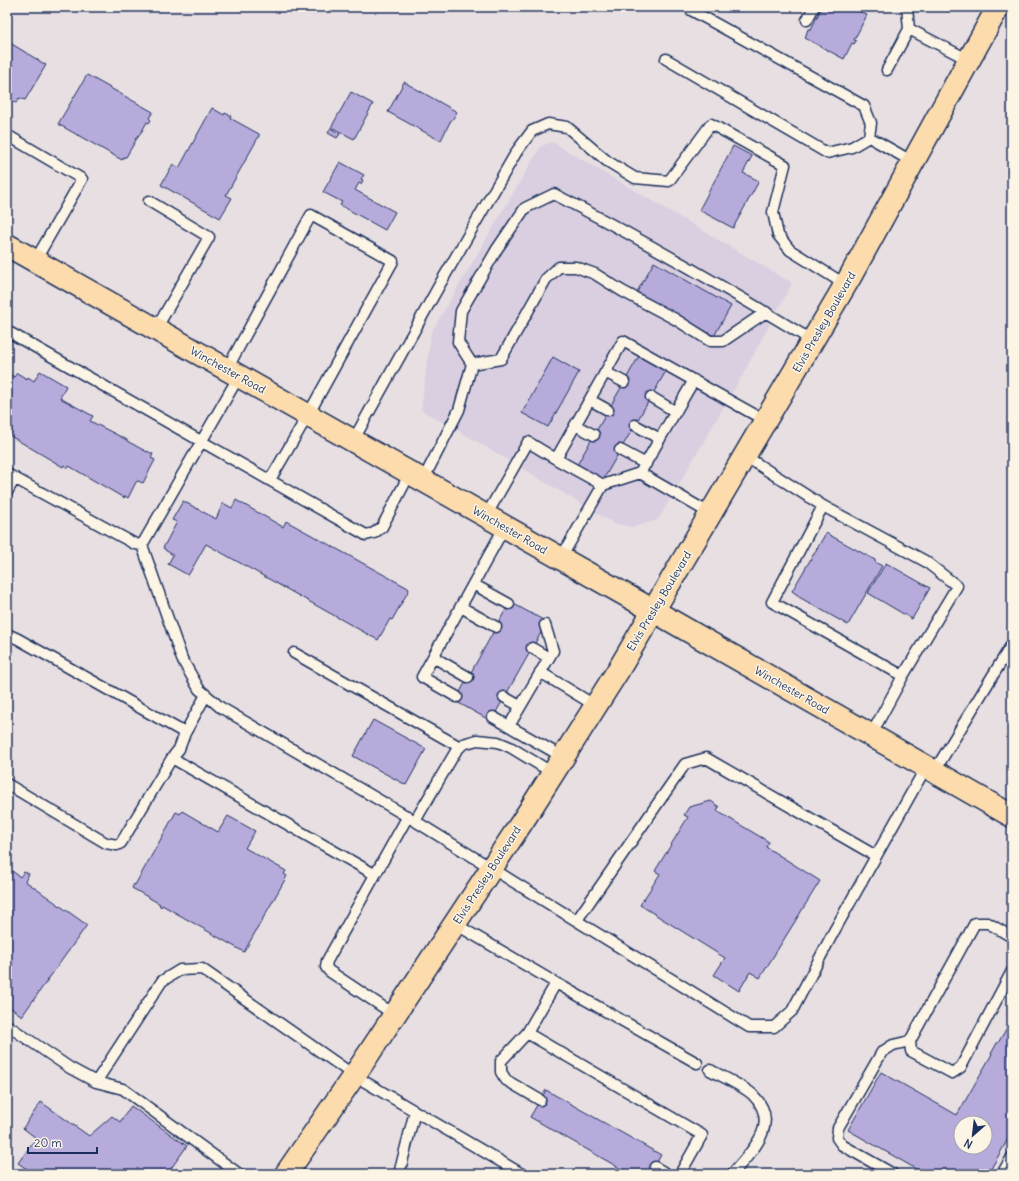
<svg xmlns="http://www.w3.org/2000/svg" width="1019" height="1181" viewBox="0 0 1019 1181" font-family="Delius,sans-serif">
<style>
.built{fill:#d9cfe0}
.building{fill:#b7abdc;stroke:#1b2f5e;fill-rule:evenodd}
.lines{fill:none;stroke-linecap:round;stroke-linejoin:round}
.lane-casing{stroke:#1b2f5e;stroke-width:13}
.primary-casing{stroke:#1b2f5e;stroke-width:25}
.lane{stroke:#fcf5e5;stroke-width:10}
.primary{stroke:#fcdcac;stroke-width:22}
.labels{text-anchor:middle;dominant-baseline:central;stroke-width:3;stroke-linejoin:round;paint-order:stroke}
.street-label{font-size:11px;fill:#1b2f5e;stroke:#fcf5e5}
</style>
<rect width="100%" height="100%" fill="#e7dfe2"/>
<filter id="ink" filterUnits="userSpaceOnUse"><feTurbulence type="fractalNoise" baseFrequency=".025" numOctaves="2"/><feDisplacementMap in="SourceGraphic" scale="8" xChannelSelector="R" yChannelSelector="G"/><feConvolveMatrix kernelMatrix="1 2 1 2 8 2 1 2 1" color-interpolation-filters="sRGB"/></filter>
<g filter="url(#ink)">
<path class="built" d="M552,142L792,283L743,374L658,520L634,527L615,524L476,441L421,410L431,333L541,146Z"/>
<path class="building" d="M822,7H851L867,15L854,40L856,41L854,44L852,43L844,59L805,38L808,29H811Z
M7,41L46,65L25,100L19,98L16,103L7,98Z
M87,75L153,112L149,118L151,120L149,123L147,122L142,131L138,136L137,135L138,137L137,139L135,138L136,140L126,157H124L122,160L58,124Z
M404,82L457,112L452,120H451L441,140H439L388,112Z
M351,92L373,104L354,139L333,128L332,129L340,134L337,138L328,133Z
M212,108L224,115L225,113L231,116L230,118L259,134V136L226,195L232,198L220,218L161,185L173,164L179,168Z
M733,146L752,156L743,173L759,181L733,228L699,210Z
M340,162L364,175L361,179L363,180L361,184L359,183L355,190L395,212L385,230L340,205L342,202L323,192Z
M654,262L731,306L714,336L637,292Z
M639,356L666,371L603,480L577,465Z
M553,357L579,372L548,427L522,413Z
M7,371V373L14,377L17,373L27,379L28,377L34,381L40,371L66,386L60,398L93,416L90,421L127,440V441L147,452V451L153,454L151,458L155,460L143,483L138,481L136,482L128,498L125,496L124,498L69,466L68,468L64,465L63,467L7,434Z
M236,500L283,527L286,521L408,588L409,590L392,620L390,619L378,640L206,544L189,574L188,575L168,564L173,555L165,550V549L163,548L177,522L172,520L183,501L216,519L223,503L232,508Z
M826,533L875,560V562L882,566L848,625L799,597V596L792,591Z
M886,563L930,588L912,619L868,593Z
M510,602L547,622L491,721L455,701Z
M373,720L426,749L406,785L353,756Z
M711,801L719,807L717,811L769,842L766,847L820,881L760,978L750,972L739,991L714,975L725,958L640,905L660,874L655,871L688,817L684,815L689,807Z
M182,811L218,832L228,816L255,831L245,848L286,871L284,874L287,876L244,952L162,905L161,907L159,905L160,904L132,888L134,884L135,885L176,812L180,814Z
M7,867L20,877L24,872L29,874L25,881L87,925L22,1016L7,1005Z
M1012,1019V1132L988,1174H925L848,1130L881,1072L957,1115L992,1054H991L997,1043H998ZM961,1123H985V1147H961Z
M546,1090L661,1155L650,1174H630L530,1117Z
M41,1102L89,1136L112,1116L120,1122L131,1106L187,1146L167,1174H34L18,1163L36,1138L23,1128Z"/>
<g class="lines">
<defs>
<path id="lane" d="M907,7L909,29L969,60
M691,10L864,106L871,123L869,137
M807,20L814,7
M666,59L827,153L852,147L869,137L913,162
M887,70L909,29
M7,135L82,179L35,261
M149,201L209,237L156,329
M7,331L366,535L374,533L382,527L410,473
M472,364L501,359L546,279L559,267H576L595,274L622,291L675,319L710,341H723L766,312
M227,369L311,215L393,261L308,415L270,480
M605,372L624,382
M694,380L640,473L603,485L556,459L623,341L766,421
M651,397L676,412
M590,400L608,410
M575,425L594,435
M635,425L660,439
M353,441L440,284L517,151L532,131L548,124L567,127L607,161L635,178L669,181L711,124L785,165L773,212L778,235L790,250L846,285
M620,450L646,464
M745,456L823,506
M640,473L711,514
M7,474L135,544L142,545L239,376
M423,480L459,410L472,364L458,342L461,311L497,249L525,208L554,194C643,240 728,289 813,341
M7,492L15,478
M486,516L528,442L556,459
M142,545L182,659L199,689L220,707L415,821L749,1027H774L792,1011L833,933L926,767
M561,558L603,485
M473,584L509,604
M461,607L496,627
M7,634L18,639L185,733
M532,648L549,658
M294,653L460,747
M433,657L468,677
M540,672L596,706
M206,695L185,733L179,749L172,758L374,874
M457,697L422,677L505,526
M504,697L520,706
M493,717L563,757
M509,726L553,651L545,625
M871,735L903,676L957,586L925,561L823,506L772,602L903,676
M934,772L1012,644
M7,784L106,843L117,845L121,843L172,758
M415,821L456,751L463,744L477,740L498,742L510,747L553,773
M577,920L685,764L706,758L876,856
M455,924L556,983
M1012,937L988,923H975L910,1041L911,1051L952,1073L961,1067L1012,971
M395,1015L329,971L326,967L327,961L408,816
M7,1025L70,1068L96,1082L123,1089L239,1174
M527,1033L702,1135L680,1174
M710,1070C721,1076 745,1087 753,1095C782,1124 751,1152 732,1174
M96,1082L162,981L180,970L202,969L355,1076L522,1174
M540,1100L506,1080L501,1072V1061L527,1033L556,983L697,1063
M655,1167L667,1174
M399,1174L415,1111
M893,1174L842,1145L837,1138L838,1128L882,1052L893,1045L910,1041
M1002,1174L1012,1157"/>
<path id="primary" d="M7,245L654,611L1012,816
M286,1174L362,1064L526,816L619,669L850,277L998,7"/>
</defs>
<use href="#lane" class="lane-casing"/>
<use href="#primary" class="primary-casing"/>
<use href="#lane" class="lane"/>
<use href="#primary" class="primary"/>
</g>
</g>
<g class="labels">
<g class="street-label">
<text transform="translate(824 322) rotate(-60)">Elvis Presley Boulevard</text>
<text transform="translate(228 370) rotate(29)">Winchester Road</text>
<text transform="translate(510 530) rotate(30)">Winchester Road</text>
<text transform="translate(659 601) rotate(-59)">Elvis Presley Boulevard</text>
<text transform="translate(792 690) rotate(30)">Winchester Road</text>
<text transform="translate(487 875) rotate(-57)">Elvis Presley Boulevard</text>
</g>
</g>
<rect width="1019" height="1181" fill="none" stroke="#fcf5e5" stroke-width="24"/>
<rect x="12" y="12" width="995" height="1157" fill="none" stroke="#1b2f5e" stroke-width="1.5" filter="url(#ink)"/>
<g transform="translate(973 1135) rotate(208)"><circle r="19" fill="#fcf5e5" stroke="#a2a6af"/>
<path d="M0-3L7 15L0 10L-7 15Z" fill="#1b2f5e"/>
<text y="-6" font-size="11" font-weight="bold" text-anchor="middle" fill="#1b2f5e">N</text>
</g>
<path d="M28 1147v6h69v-6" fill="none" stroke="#1b2f5e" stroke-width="2"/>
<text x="34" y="1147" font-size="12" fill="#1b2f5e" stroke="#fcf5e5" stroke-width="3" paint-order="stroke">20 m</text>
</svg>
